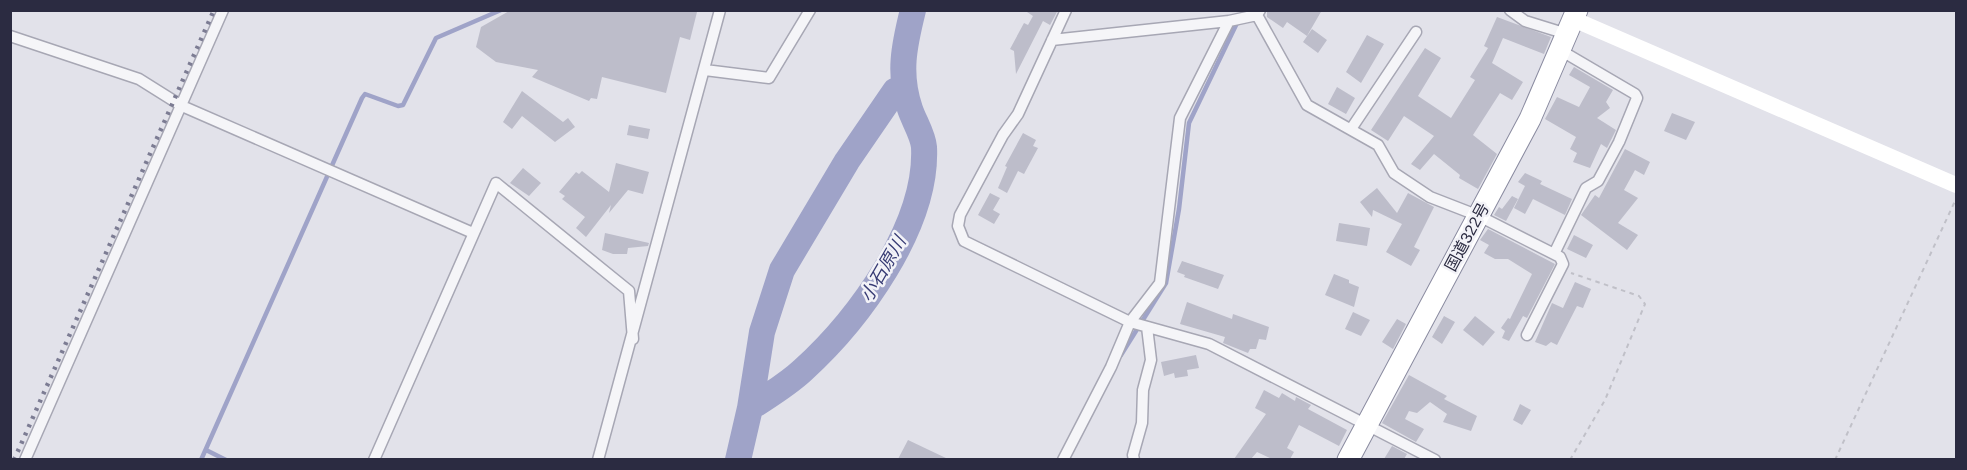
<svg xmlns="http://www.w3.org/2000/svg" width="1967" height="470" viewBox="0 0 1967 470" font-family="Arial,'Noto Sans JP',sans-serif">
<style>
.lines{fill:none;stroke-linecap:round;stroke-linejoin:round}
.stream{stroke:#9fa3c8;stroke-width:4.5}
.river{stroke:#9fa3c8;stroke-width:26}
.building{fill:#bdbdca}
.street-casing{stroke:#a7a7b4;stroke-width:13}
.highway-casing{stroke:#8a8ba0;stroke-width:23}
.path{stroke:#c0c0c8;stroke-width:2;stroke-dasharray:4.5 4.5;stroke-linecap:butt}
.street{stroke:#f5f5f8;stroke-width:10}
.secondary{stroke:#fff;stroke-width:16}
.highway{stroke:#fff;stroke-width:21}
.rail{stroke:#7c7c93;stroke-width:4.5;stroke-dasharray:3 6;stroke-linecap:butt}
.labels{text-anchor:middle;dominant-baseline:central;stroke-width:5;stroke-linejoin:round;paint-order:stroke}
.street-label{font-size:16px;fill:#2b2b41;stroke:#f2f2f7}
.water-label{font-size:18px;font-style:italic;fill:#373b74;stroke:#f2f2f7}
</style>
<rect width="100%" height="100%" fill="#e2e2ea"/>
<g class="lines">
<path class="stream" d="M1121,355L1166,283L1179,209L1189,123L1237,23
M206,450L226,460
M201,460L362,98L365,94L398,106L403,105L436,38L501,10"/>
<path class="river" d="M750,408C768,396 787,385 803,370C858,320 928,226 924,147C923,135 914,121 910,109C898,74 904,46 913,10
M738,460L750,408L762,332L782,270L847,161L895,91L903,87"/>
</g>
<path class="building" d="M511,10H691L697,12L690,40L680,37L666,93L602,77L597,99L591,98L589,101L532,77L538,70L496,62L476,47L481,27Z
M1024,10H1058L1050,25L1043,21L1016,74L1014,51L1010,49L1024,23L1028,25L1033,16Z
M1267,10H1322L1307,36L1287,22L1283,28L1267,17Z
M1497,17L1551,37L1544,54L1503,38L1492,63L1523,82L1512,100L1500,93L1473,135L1497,154L1478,189L1459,178L1460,175L1434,154L1420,170L1411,164L1434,136L1404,116L1388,141L1371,130L1425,48L1441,58L1418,96L1451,118L1475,80L1470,77L1488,48L1484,46Z
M1312,29L1327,40L1318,53L1303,42Z
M1367,35L1384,44L1361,83L1346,72Z
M1574,67L1613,90L1606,102L1610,108L1597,118L1616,130L1607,148L1601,144L1590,168L1573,162L1577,153L1570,149L1576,137L1545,119L1557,97L1579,107L1590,87L1569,75Z
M1337,87L1355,98L1346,114L1328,104Z
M522,91L563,122L568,118L575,127L555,142L522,116L512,129L503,122Z
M1672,113L1695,122L1686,140L1664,131Z
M629,125L650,129L648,139L627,135Z
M1023,133L1036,140L1033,146L1038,148L1024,174L1018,171L1007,193L998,188L1007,167L1005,166Z
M1625,149L1650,162L1644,175L1635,170L1624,190L1638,198L1618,223L1638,235L1627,250L1581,215L1595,195L1599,198Z
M616,163L649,172L643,194L628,190L609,213L611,205L586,237L576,228L585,217L562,199L565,196L559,192L576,172L579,174L582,171L609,192Z
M523,168L541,183L529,196L510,183Z
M1525,173L1542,181L1540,184L1572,199L1565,215L1533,199L1525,214L1514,208L1525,186L1518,182Z
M1377,188L1397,213L1408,193L1434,207L1414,247L1420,250L1411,266L1386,252L1402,224L1373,210L1372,217L1360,202Z
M990,193L1000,198L993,210L1000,214L994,224L978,215Z
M1512,196L1518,199L1506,221L1494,215L1499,207L1502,209Z
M1339,223L1370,228L1367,246L1336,241Z
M1488,229L1555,264L1527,318L1523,316L1509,341L1502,338L1505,331L1501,328L1508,318L1510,319L1532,274L1508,259H1495L1484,253L1489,245L1480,240Z
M605,233L649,243L648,246L628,248L627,254H613L602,250Z
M1574,235L1593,245L1586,258L1567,249Z
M1182,261L1224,275L1218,289L1184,277L1185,275L1177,272Z
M1334,274L1349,280V283L1359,287L1354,307L1325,295Z
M1575,282L1591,289L1583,308L1577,306L1557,345L1551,342L1546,346L1535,342L1552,303L1563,308Z
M1187,302L1232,319L1233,314L1269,327L1266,340L1259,339L1256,349H1250L1248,353L1223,343L1225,337L1180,324Z
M1353,312L1370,320L1361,336L1345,329Z
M1444,316L1455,322L1442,344L1432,337Z
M1475,316L1495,332L1483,346L1463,330Z
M1397,319L1406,324L1393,349L1382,342Z
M1196,355L1199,368L1187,370L1188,376L1175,378L1174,373L1164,376L1161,362Z
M1409,375L1447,396L1444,399L1477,416L1471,431L1443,422L1447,414L1430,402L1417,413L1409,411L1405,419L1424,429L1416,442L1382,423Z
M1264,390L1279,398L1282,393L1295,401L1296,397L1311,405L1308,409L1347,430L1339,446L1299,425L1287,448L1294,452L1290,459H1272L1257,452L1251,459H1234L1266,414L1255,408Z
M1520,404L1531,410L1522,425L1513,420Z
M908,440L948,459H898Z
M1392,446L1407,454L1404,459H1384Z"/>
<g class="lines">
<defs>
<path id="street" d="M1066,10L1018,114L1003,135L960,215L958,226L964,241L1130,322L1209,344L1435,460
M1510,10L1525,21L1567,34
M1257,15L1307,105L1378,145L1394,173L1430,197L1479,216L1560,257L1563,264L1527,335
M10,36L139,79L182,106L473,233
M1052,40L1229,21
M705,70L769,78L810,10
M1351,129L1416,32
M1554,254L1586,188L1598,181L1619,142L1637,98L1635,94L1560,50
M25,460L223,10
M374,460L496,183L629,291L633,339
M598,460L720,10
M1063,460L1111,367L1130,322L1160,283L1180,118L1229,21L1257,15L1260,10
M1134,460L1133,455L1142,423L1143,390L1151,360L1147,327"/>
<path id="highway" d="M1348,460L1530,119L1577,10"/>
</defs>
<use href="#street" class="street-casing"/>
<use href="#highway" class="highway-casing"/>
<path class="path" d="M1570,460L1605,400L1645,304L1639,296L1571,273
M1835,460L1955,201"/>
<use href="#street" class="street"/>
<path class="secondary" d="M1573,19L1956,185"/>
<use href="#highway" class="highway"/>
<path class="rail" d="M14,460L214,10"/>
</g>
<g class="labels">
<g class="street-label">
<text transform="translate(1467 237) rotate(-62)">国道322号</text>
</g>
<g class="water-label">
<text transform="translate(883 269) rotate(-60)">小石原川</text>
</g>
</g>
<rect width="1967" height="470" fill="none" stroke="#2b2b41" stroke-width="24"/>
</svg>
